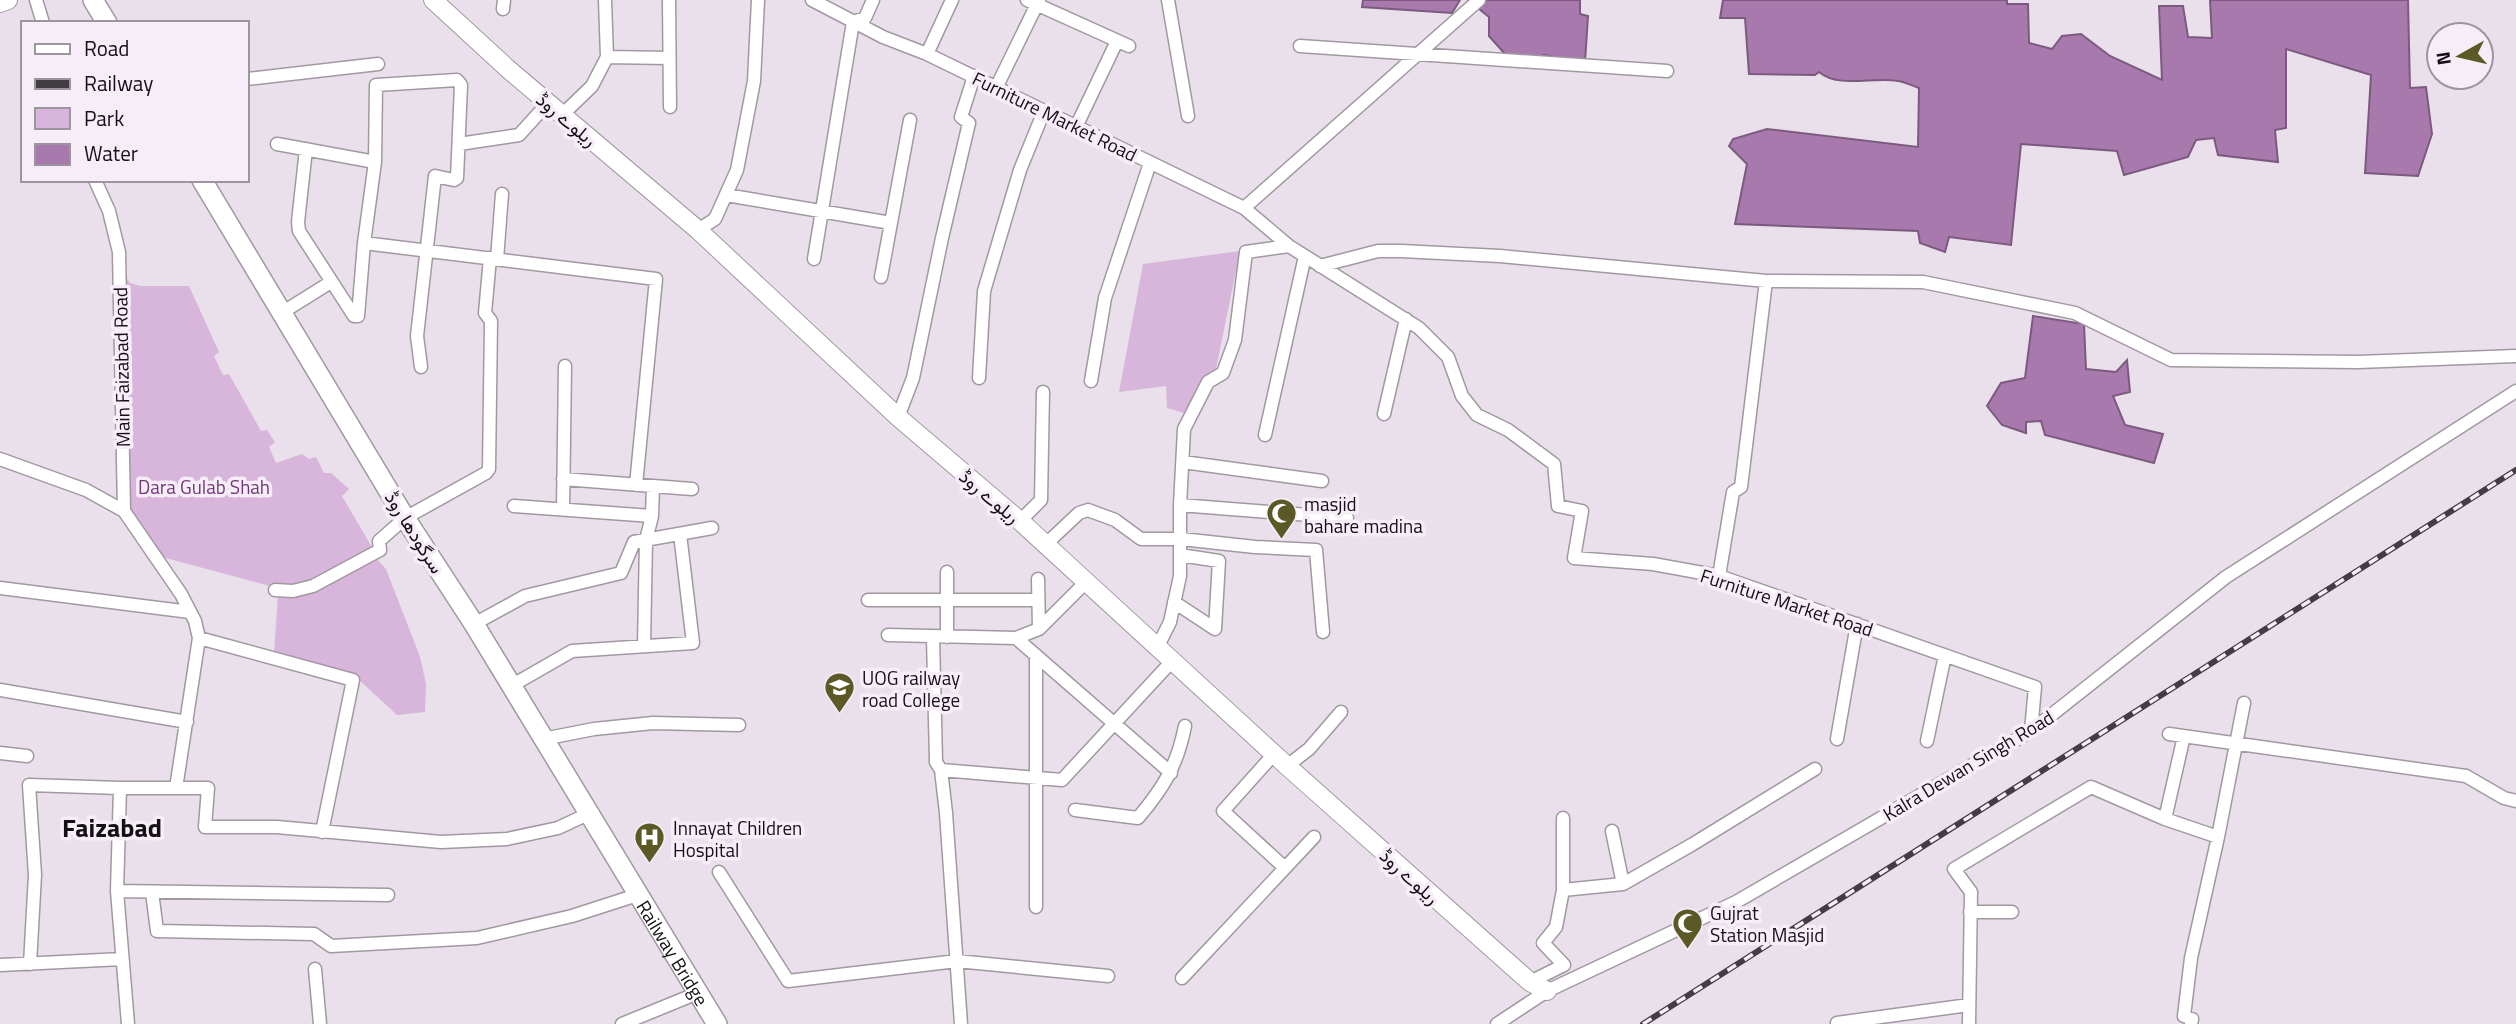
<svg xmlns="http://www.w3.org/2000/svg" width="2516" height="1024" viewBox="0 0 2516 1024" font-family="'Titillium Web',Vazirmatn,sans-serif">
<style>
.green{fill:#d8b5db}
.water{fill:#a879ac;stroke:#7c5a7f;stroke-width:2}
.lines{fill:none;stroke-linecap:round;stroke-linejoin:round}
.street-casing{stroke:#a198a2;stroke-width:15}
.secondary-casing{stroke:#a198a2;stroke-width:20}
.primary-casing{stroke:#a198a2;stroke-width:22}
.street{stroke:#fff;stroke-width:12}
.secondary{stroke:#fff;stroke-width:18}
.primary{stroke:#fff;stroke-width:19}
.rail-casing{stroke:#423d43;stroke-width:6}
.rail{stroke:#f7edf8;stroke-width:3.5;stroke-dasharray:10;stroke-linecap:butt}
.labels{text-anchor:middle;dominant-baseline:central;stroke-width:7;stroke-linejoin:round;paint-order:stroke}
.street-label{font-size:19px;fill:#141115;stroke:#f7edf8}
.park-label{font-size:19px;fill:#723878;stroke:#f7edf8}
.poi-label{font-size:19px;fill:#141115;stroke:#f7edf8;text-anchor:start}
.district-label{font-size:26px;font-weight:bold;fill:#141115;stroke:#f7edf8}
</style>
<rect width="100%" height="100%" fill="#eae0eb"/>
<path class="green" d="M1240,251L1215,374L1197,393L1184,413L1167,408L1166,386L1119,392L1143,264Z
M124,274L130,283L140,286H189L219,352L214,356L223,375L229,374L261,431L267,430L275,442L269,447L276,463L302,454L309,459L316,457L324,473H331L349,489L342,496L373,549L312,583L281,589L162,557L129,509Z
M375,557L386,569L420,657L426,684L425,712L397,715L357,678L274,654L278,594Z"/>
<path class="water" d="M1363,0H1460L1452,13L1362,7Z
M1468,0H1580V14L1588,16L1585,62L1544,55L1531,59L1505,54L1489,36V17Z
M1723,0H2007V4H2028L2029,43L2052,49L2062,36L2081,34L2110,56L2162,80L2159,6H2183L2188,37L2212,38L2210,0H2408L2410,88L2426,87L2432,134L2418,176L2365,173L2371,75L2286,49V128L2275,130L2278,162L2218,155L2214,138L2196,140L2188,157L2124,175L2117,151L2021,144L2011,245L1949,237L1945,252L1920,243L1918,231L1735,224L1747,164L1729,146L1733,139L1767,129L1918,147L1919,88C1913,86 1905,82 1898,81C1874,76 1839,89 1819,72L1815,75L1749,74L1745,18H1720Z
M2033,316L2084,324L2086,369L2116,372L2127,360L2130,392L2113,396L2125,425L2163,434L2154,463L2045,435L2041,421L2026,422V433L2002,425L1987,406L2001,383L2025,378Z"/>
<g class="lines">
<defs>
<path id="street" d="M36,0L43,23
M669,0L670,107
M812,0L883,37L927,54L1244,208L1289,246L1419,328L1448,357L1462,396L1477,415L1508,430L1554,464L1558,506L1582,511L1574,558L1653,564L1719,576L2035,687L2031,731
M1027,0L1129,46
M1168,0L1188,116
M503,9L504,0
M1300,46L1667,71
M927,54L952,0
M607,57L669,58
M247,79L378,64
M996,88L1039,0
M562,115L592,86L607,57L605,0
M1076,127L1117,41
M277,144L375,162
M459,144L519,135L548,103
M306,149L298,222L299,231L354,316H358L364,243L375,162L376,85L457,80L461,85L457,178L454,180L435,176L417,336L421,367
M95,180L109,211L119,252L124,511L181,594L195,621L199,638L176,788H120L117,891L128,1024
M726,195L891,223
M1244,208L1479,0
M698,230L715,219L737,170L754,81L758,0
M364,243L656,279L636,485
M497,259L502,194
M814,259L853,22L865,18L873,0
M1320,266L1378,251H1401L1500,256L1766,281L1923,282L2075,313L2171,360L2358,362L2516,356
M881,277L910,120
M283,312L331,282
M979,378L984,291L1020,170L1044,111
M1091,381L1105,298L1150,163
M1384,414L1406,319
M898,417L913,378L942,238L969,123L961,117L974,76
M1265,435L1305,256
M0,459L86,490L124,511
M1183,462L1322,481
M563,479L692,489
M1180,505L1347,518
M514,506L652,516
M563,509L565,366
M1020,521L1041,500L1043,392
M1046,544L1079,513L1088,510L1115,520L1141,539H1181L1255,547L1316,550L1323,632
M947,572V637
M1719,576L1733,492L1741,487L1766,281
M1038,579L1039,629
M0,588L190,612
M275,590L293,591L313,586L380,550L379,541L405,518L486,473L489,469L491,321L485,313L490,258
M868,600H1038
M1174,602L1215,629L1219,561L1180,555
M474,624L525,596L621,573L634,542L712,528
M888,635L1016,638L1039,629L1087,581
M933,637L936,762L941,770L946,813L961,1024
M199,638L353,680L322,832
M1016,638L1171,773
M644,645L646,540L652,516L653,486
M1158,646L1170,622L1180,576V505L1184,429L1208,382L1223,373L1235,340L1246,252L1289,246
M511,686L572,651L693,643L680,534
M0,690L187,722
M2169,734L2466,776L2504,798L2516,801
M543,739L594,729L653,723L739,725
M1837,739L1857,624
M1927,741L1945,655
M0,753L27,756
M1274,754L1223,811L1285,868
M1287,766L1309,749L1341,712
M941,770L1062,780L1173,660
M176,788H208L205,827H277L441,842L507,839L558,828L588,814
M1075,810L1138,818C1164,787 1177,766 1185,726
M2165,819L2184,736
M1612,831L1623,884
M2218,837L2244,703
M719,872L788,981L957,961L1108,976
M1563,890L1623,884L1693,844L1815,769
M117,891L388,895
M152,892L157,931L314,934L331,946L477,938L572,916L631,897
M1036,907V655
M1970,912H2012
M30,964L35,875L29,785L120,788
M0,965L122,959
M315,969L320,1024
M1182,978L1314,837
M1530,982L1564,965L1543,943L1556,927L1563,890V818
M1837,1023L1969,1005
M622,1024L688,997
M1497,1024L1547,991L1736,902L2031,731L2226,577L2516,391
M1969,1024L1971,892L1954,869L2091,787L2165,819L2218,837L2191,958L2184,1016L2192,1019L2191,1024"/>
<path id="secondary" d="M433,0L508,69L698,230L898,417L1020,521L1287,766L1530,982L1547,991
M0,3L8,0"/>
<g id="primary">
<path d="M93,0L107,23"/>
<path id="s1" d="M202,180L405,518L474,624L717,1024"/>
</g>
</defs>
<use href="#street" class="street-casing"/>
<use href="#secondary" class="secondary-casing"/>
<use href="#primary" class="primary-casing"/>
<use href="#street" class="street"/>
<use href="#secondary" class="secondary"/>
<use href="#primary" class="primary"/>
<defs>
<path id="rail" d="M1643,1024L2516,470"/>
</defs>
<use href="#rail" class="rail-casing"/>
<use href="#rail" class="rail"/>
</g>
<defs>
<symbol id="mosque-pin" viewBox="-11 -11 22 30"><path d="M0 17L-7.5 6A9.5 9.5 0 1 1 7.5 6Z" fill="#5b5926" stroke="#f7edf8"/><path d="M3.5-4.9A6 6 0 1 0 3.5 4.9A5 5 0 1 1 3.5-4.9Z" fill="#fff"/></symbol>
<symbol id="university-pin" viewBox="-11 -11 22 30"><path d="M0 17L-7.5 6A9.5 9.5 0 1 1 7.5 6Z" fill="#5b5926" stroke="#f7edf8"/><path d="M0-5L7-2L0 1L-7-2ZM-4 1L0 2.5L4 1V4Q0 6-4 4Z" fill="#fff"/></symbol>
<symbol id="hospital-pin" viewBox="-11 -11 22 30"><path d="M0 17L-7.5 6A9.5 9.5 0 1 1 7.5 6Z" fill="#5b5926" stroke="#f7edf8"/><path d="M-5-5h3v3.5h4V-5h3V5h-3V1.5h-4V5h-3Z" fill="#fff"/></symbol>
</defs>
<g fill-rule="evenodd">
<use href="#mosque-pin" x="1264" y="496" width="35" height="47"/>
<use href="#university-pin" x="822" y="670" width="35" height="47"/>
<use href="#hospital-pin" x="632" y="820" width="35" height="47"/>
<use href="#mosque-pin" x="1670" y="906" width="35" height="47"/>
</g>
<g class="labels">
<g class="street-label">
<text transform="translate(1055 116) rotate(26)">Furniture Market Road</text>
<text transform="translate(567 119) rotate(40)">ریلوے روڈ</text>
<text transform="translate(121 367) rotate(-91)">Main Faizabad Road</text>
<text transform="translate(990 496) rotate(40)">ریلوے روڈ</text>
<text transform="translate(415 532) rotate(58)">سرگودھا روڈ</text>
<text transform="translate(1787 602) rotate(18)">Furniture Market Road</text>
<text transform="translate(1968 765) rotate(-31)">Kalra Dewan Singh Road</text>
<text transform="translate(1410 876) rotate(42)">ریلوے روڈ</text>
<text stroke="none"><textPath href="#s1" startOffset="905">Railway Bridge</textPath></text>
</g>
<g class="park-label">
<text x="204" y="486">Dara Gulab Shah</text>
</g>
<g class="poi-label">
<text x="1304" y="503">masjid<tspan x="1304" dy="22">bahare madina</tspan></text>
<text x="862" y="677">UOG railway<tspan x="862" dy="22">road College</tspan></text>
<text x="673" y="827">Innayat Children<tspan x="673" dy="22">Hospital</tspan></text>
<text x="1710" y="912">Gujrat<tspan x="1710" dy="22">Station Masjid</tspan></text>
</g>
<g class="district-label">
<text x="112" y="827">Faizabad</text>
</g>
</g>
<rect x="21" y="21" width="228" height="161" fill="#f7edf8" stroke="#9c959d" stroke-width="2"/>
<rect x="35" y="44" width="35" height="10" fill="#ffffff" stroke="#9c959d" stroke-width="2"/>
<text x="84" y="56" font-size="21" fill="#141115">Road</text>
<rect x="35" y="79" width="35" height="10" fill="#423d43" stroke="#9c959d" stroke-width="2"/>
<text x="84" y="91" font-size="21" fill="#141115">Railway</text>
<rect x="35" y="108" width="35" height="21" fill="#d8b5db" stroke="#9c959d" stroke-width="2"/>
<text x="84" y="126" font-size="21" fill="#141115">Park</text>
<rect x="35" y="144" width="35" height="21" fill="#a879ac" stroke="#9c959d" stroke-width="2"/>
<text x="84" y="161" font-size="21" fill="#141115">Water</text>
<g transform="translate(2460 56) rotate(262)"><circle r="33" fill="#f7edf8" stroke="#9c959d" stroke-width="2"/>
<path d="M0-5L12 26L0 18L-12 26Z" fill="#5b5926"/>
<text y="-10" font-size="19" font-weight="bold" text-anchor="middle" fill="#141115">N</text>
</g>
</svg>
